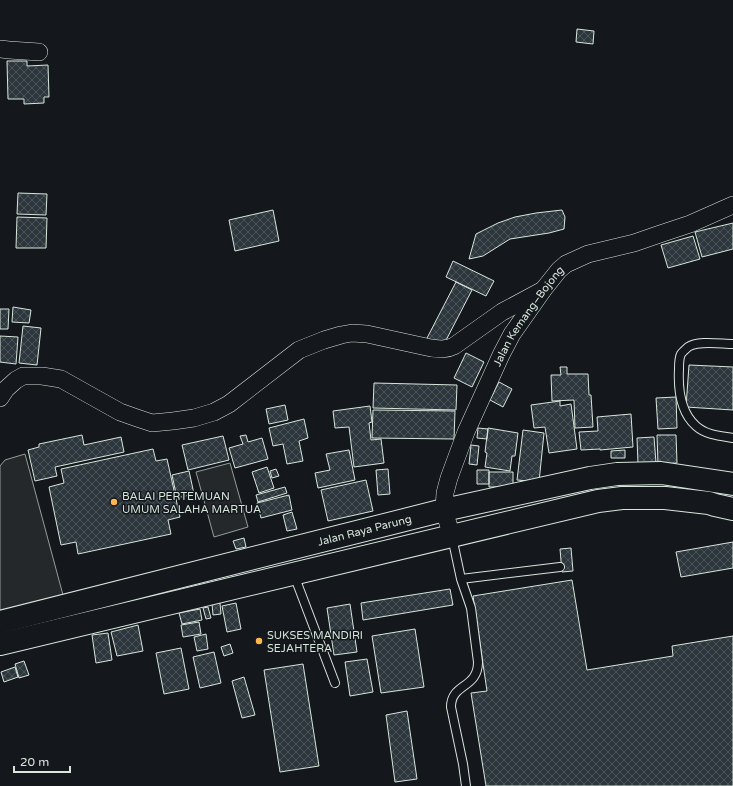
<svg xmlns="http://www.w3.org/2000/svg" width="733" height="786" viewBox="0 0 733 786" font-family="'Varela Round',sans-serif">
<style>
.parking{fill:#24282b;stroke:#939e99}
.building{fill:url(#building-cross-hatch);stroke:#d8e6dc}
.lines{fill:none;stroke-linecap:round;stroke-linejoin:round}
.lane-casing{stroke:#d8e6dc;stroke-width:10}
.street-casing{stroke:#d8e6dc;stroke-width:18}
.highway-casing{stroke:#d8e6dc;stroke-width:24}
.lane{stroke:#14181c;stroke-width:8}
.street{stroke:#14181c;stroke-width:17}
.highway{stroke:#14181c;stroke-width:22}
.poi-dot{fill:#ffb74d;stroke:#14181c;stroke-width:1.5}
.labels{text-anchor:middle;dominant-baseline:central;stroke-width:3;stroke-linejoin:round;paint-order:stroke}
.street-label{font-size:11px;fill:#d8e6dc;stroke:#14181c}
.poi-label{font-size:11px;fill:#d8e6dc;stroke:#14181c;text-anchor:start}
</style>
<defs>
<pattern id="building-cross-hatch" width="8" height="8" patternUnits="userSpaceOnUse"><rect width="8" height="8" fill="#2c363c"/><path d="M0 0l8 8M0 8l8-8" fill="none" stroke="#4a5358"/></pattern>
</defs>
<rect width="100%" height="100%" fill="#14181c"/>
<path class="parking" d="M25,454L63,595L0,613V466L5,460Z
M230,463L248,527L214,537L196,472Z"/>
<path class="building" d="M577,29L594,31L593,44L576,42Z
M7,61H27V66L48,65L49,97H44V103L24,104V99H8Z
M18,193L47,194L46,215L17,214Z
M273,210L279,241L235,251L229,220Z
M562,210L565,217L564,229L549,233L510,239L483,256L469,259L476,234L498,223L515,217L536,213Z
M17,217L47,218L46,248H16Z
M733,223V249L702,257L695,232Z
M693,236L700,259L668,268L661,245Z
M453,261L494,281L486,296L446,277Z
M456,282L472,290L442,348L426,340Z
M13,307L31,310L29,323L12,322Z
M0,309H9L8,329H0Z
M23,326L41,328L37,365L19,363Z
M0,336L18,337L16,364L0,362Z
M466,353L484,362L472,387L454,378Z
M689,365L733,367V410L686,407Z
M560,367H567V374H588L589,395H591L593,427L575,428L574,400L552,401L551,375H561Z
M499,382L512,389L503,407L490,400Z
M374,383L457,385L456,410L373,408Z
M676,397L677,428L658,429L656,398Z
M560,401V406L571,404L577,449L549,453L545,427L534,428L531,405Z
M285,405L288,420L269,424L266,409Z
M370,406L372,422L369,423L371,440L381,439L384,463L354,467L349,427L335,428L333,411Z
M373,410L455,411L454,439L372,438Z
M631,414L633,447L600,450V449L581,450L579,432L598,431L597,417Z
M304,419L308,438L299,441L303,461L287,464L283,444L273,446L269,428Z
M478,428L488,429L487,439L477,438Z
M488,428L518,433L515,456H512L510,471L485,467L487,453L485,452Z
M523,430L544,433L539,482L517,480Z
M82,435L84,445L121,437L124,452L55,467L57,476L35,481L28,450L39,447V444Z
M246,435L248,442L262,438L268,459L235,468L229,448L243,444L240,436Z
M657,435H676L677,463L658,464Z
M223,436L229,460L188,470L182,445Z
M654,437L656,463L638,464L637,438Z
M471,445L479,446L477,465L469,464Z
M153,449L156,461L167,459L180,517L168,520L171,534L78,554L76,542L61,545L49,487L64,483L61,469Z
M349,450L355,480L318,488L315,473L330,470L326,454Z
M625,450V458H611V451Z
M267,467L274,488L259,493L252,472Z
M276,469L279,476L272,478L270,471Z
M388,469L390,494L378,495L376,470Z
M477,470H489V484H477Z
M189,471L194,494L177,498L172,475Z
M489,472H513V487H489Z
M366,480L373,511L328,521L321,490Z
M285,487L287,493L258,502L256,495Z
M289,495L292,510L261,518L257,503Z
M292,512L297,529L287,531L283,515Z
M244,538L246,547L236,549L233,541Z
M733,542V568L681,577L676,552Z
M571,548L573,571L562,572L560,549Z
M572,580L587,670L673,656L672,646L733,636V786H486L471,693L487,691L473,596Z
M450,589L453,605L363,620L361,603Z
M220,603L221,614L213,615L212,604Z
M236,603L241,629L227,632L222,606Z
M350,604L357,652L334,655L327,608Z
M208,607L211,618L206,619L203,608Z
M200,609L202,620L182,624L179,613Z
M199,622L201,634L183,637L181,625Z
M138,625L143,651L117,656L111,632Z
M415,629L424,687L381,693L372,636Z
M108,633L112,660L96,663L92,635Z
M206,634L208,649L197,651L194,637Z
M230,644L233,653L224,656L221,647Z
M181,648L189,689L164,694L156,653Z
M214,652L221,683L200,688L193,657Z
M367,659L373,692L350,696L345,662Z
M24,661L29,675L19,678L15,664Z
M303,664L319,766L280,772L264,670Z
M15,667L18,677L4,682L1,672Z
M244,677L255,715L242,718L232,681Z
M407,711L417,779L395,782L386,715Z"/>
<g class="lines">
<defs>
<path id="lane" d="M733,344C721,344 698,340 688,347C686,349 682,352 681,354C679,358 679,364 679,369C678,388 680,412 696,426C706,435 720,436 733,438
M452,537L461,579L471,608L478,662C478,689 451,683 451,707L463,764L466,786
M294,575L335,683
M461,579L560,567"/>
<g id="street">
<path d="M0,49L9,50L39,52"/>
<path d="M0,398L6,389L16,380L23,376H42L61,379L120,412L137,418L152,423L173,421L194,418L214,412L229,404L299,350L324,340L341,335L352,333L367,334L431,348C440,349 446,350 454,346L502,312L543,290"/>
<path id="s1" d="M452,537L444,510L445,493L449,478L466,432L501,355L512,334L543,290L559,270L566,264L588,254L634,243L660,234L690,224L733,205"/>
</g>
<g id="highway">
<path id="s2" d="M0,622L444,510L590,478L617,474L661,473L733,484"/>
<path d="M0,644L598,501L622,498H665L709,503L715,505L733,509"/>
</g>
</defs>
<use href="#lane" class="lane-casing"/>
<use href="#street" class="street-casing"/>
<use href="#highway" class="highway-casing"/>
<use href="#lane" class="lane"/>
<use href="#street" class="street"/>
<use href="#highway" class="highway"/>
</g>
<g class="poi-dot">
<circle cx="114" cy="502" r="4"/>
<circle cx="259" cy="641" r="4"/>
</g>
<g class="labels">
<g class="street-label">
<text stroke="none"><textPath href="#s1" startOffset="242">Jalan Kemang–Bojong</textPath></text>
<text stroke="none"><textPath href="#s2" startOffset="376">Jalan Raya Parung</textPath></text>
</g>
<g class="poi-label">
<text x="122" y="496">BALAI PERTEMUAN<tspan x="122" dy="13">UMUM SALAHA MARTUA</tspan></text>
<text x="267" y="635">SUKSES MANDIRI<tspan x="267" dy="13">SEJAHTERA</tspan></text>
</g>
</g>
<path d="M14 766v6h56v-6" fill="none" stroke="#d8e6dc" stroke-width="2"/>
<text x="20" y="766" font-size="12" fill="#d8e6dc" stroke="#14181c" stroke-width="3" paint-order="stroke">20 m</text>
</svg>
